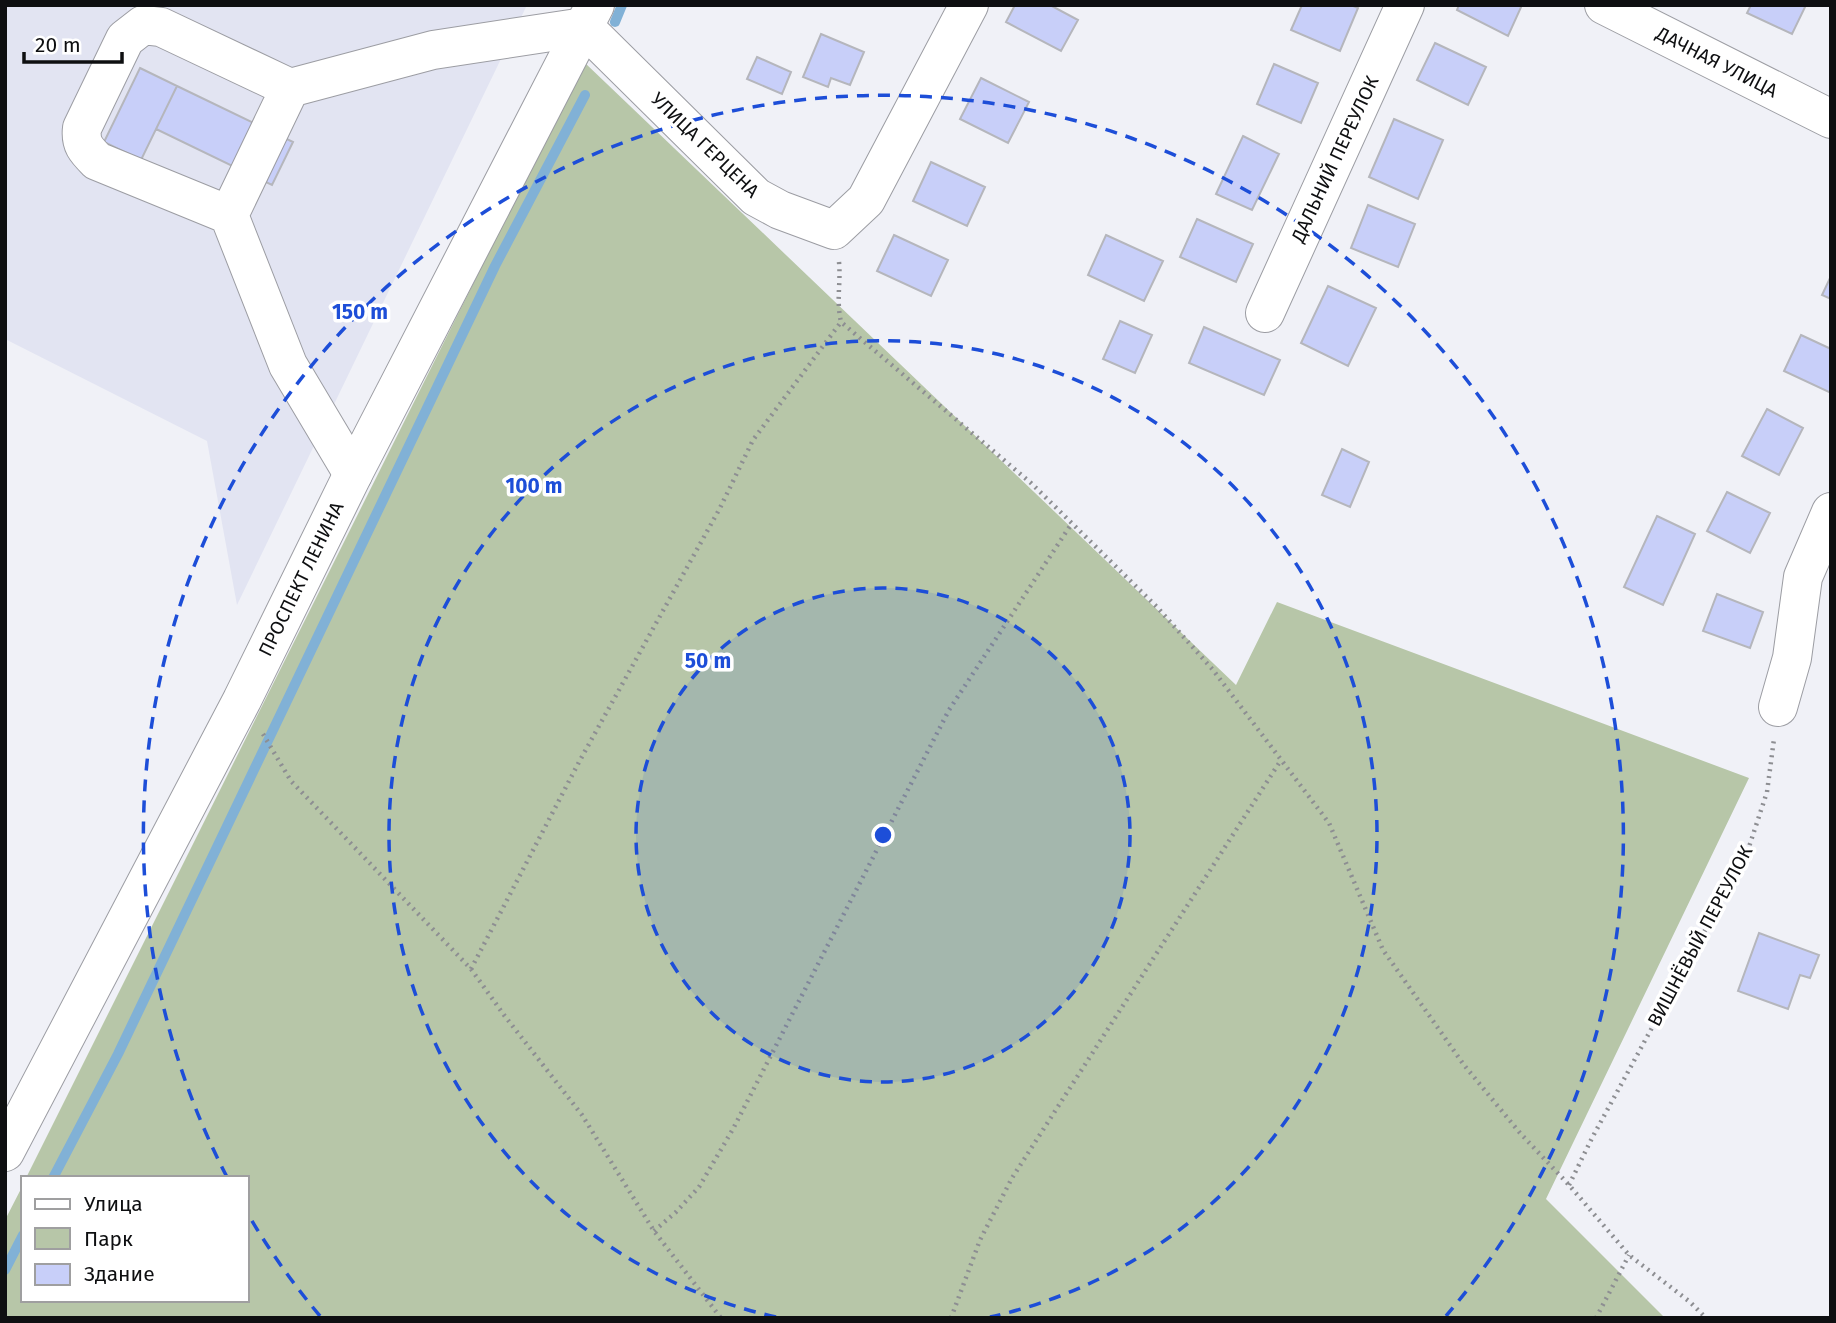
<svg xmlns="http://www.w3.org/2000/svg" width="1836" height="1323" viewBox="0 0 1836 1323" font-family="'Fira Sans',sans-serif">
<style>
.built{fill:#e2e4f2}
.green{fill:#b7c6a8}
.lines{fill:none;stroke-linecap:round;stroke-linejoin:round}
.stream{stroke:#81b1d6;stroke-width:10}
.building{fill:#c8cff9;stroke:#b5b6bc;stroke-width:2}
.minor-casing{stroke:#9c9da3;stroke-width:40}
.major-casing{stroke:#9c9da3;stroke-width:40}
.path{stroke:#8d8e92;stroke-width:4.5;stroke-dasharray:2 5;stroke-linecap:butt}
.minor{stroke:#fff;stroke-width:38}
.major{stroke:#fff;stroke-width:38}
.ring{fill:none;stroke:#1d4ed8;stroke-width:3.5;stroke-dasharray:12 9}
.labels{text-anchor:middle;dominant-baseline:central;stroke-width:7;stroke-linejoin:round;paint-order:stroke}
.street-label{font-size:19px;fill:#0e0f11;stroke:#fff}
.centre{fill:#1d4ed8;stroke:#fff;stroke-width:3.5}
.ring-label{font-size:21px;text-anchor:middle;font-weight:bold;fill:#1d4ed8;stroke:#fff;stroke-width:7;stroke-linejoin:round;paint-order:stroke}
</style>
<rect width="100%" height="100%" fill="#f0f1f7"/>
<path class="built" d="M5,5H527L237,605L207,441L5,339Z"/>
<path class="green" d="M584,62L1236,685L1277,602L1749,778L1546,1199L1665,1318H5V1220L23,1185V1300H247V1178H26Z"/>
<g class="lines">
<path class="stream" d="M615,22L622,5
M53,1178L118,1054L495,266L585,95
M5,1270L23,1235"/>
</g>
<path class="building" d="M1015,5H1050L1078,20L1061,51L1006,22Z
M1302,5H1351L1358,8L1340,51L1291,30Z
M1459,5H1522L1508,36L1457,10Z
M1751,5H1806L1792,34L1747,13Z
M821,34L864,52L850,85L831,78L828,87L803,77Z
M1435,43L1486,67L1468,105L1417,80Z
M757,57L791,72L782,94L747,79Z
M1274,64L1318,83L1301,123L1257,104Z
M140,68L177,86L141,160L104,142Z
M981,78L1029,102L1008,143L960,119Z
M177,86L293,142L272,185L156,129Z
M1394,119L1443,140L1418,199L1369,177Z
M1243,136L1279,154L1252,210L1216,194Z
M931,162L985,187L967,226L913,201Z
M1368,205L1415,224L1398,267L1351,248Z
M1197,219L1253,244L1236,282L1180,257Z
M894,235L948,260L931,296L877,271Z
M1106,235L1163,261L1144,301L1088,275Z
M1831,276V299L1822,295Z
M1328,286L1376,308L1348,366L1301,343Z
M1120,321L1152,335L1135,373L1103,359Z
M1204,327L1280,360L1264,395L1189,363Z
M1801,335L1831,349V393L1784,371Z
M1767,409L1803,428L1779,475L1742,456Z
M1342,449L1369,462L1350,507L1322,495Z
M1727,492L1770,513L1750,553L1707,531Z
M1657,516L1695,534L1663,605L1624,587Z
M1717,594L1763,612L1750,648L1703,631Z
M1759,933L1819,955L1810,978L1800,975L1788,1009L1738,991Z"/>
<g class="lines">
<defs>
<path id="minor" d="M1604,5L1831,119
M229,215L97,161C86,150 80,144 82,128L125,39L143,25L161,27L290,88
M1265,313L1405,5
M353,474L288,365L229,215L290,88L433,50L584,27L756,197L780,210L834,230L866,200L969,5
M1778,707L1792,658L1803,577L1831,512"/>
<path id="major" d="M5,1152L242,700L353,474L595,5"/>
</defs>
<use href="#minor" class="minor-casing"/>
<use href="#major" class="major-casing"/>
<path class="path" d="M839,262C841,284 836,299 841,322L1031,483L1157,607L1213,670L1329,823L1383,950L1464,1065L1520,1133L1569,1185L1629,1255L1690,1302L1706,1318
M263,734L291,781L471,969L504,1015L582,1115L654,1231L721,1318
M471,969L579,762L720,508L753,440L841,322
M1569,1185L1592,1138L1747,853L1767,792L1774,739
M654,1231L676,1212L699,1187L733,1129L949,710L1072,523
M951,1318L980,1240L1012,1178L1281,760
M1596,1318L1629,1255"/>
<use href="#minor" class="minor"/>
<use href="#major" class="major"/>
</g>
<circle cx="883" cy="835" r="247" fill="#1d4ed8" fill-opacity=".12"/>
<g class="ring">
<circle cx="883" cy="835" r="247"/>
<path d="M776 1317A494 494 0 1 1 990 1317"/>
<path d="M320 1316A740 740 0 0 1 249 1216M227 1177A740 740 0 1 1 1446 1316"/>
</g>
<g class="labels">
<g class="street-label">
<text transform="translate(1717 62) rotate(27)">ДАЧНАЯ УЛИЦА</text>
<text transform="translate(705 145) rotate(44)">УЛИЦА ГЕРЦЕНА</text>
<text transform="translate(1335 159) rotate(-65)">ДАЛЬНИЙ ПЕРЕУЛОК</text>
<text transform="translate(301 579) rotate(-64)">ПРОСПЕКТ ЛЕНИНА</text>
<text transform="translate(1700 936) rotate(-62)">ВИШНЁВЫЙ ПЕРЕУЛОК</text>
</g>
</g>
<circle cx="883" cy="835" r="10" class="centre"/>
<g class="ring-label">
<text x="360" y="319">150 m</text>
<text x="534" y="493">100 m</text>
<text x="708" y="668">50 m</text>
</g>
<rect width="1836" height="1323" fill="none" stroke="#0e0f11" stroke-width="14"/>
<rect x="21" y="1176" width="228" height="126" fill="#ffffff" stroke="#9f9fa0" stroke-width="2"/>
<rect x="35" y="1199" width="35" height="10" fill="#ffffff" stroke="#9f9fa0" stroke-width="2"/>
<text x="84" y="1211" font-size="21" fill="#0e0f11">Улица</text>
<rect x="35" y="1228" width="35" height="21" fill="#b7c6a8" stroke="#9f9fa0" stroke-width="2"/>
<text x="84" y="1246" font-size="21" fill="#0e0f11">Парк</text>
<rect x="35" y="1264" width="35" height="21" fill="#c8cff9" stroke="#9f9fa0" stroke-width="2"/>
<text x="84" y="1281" font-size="21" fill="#0e0f11">Здание</text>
<path d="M24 52v10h98v-10" fill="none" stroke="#0e0f11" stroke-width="3.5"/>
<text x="35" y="52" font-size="21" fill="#0e0f11" stroke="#ffffff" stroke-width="5" paint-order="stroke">20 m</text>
</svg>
